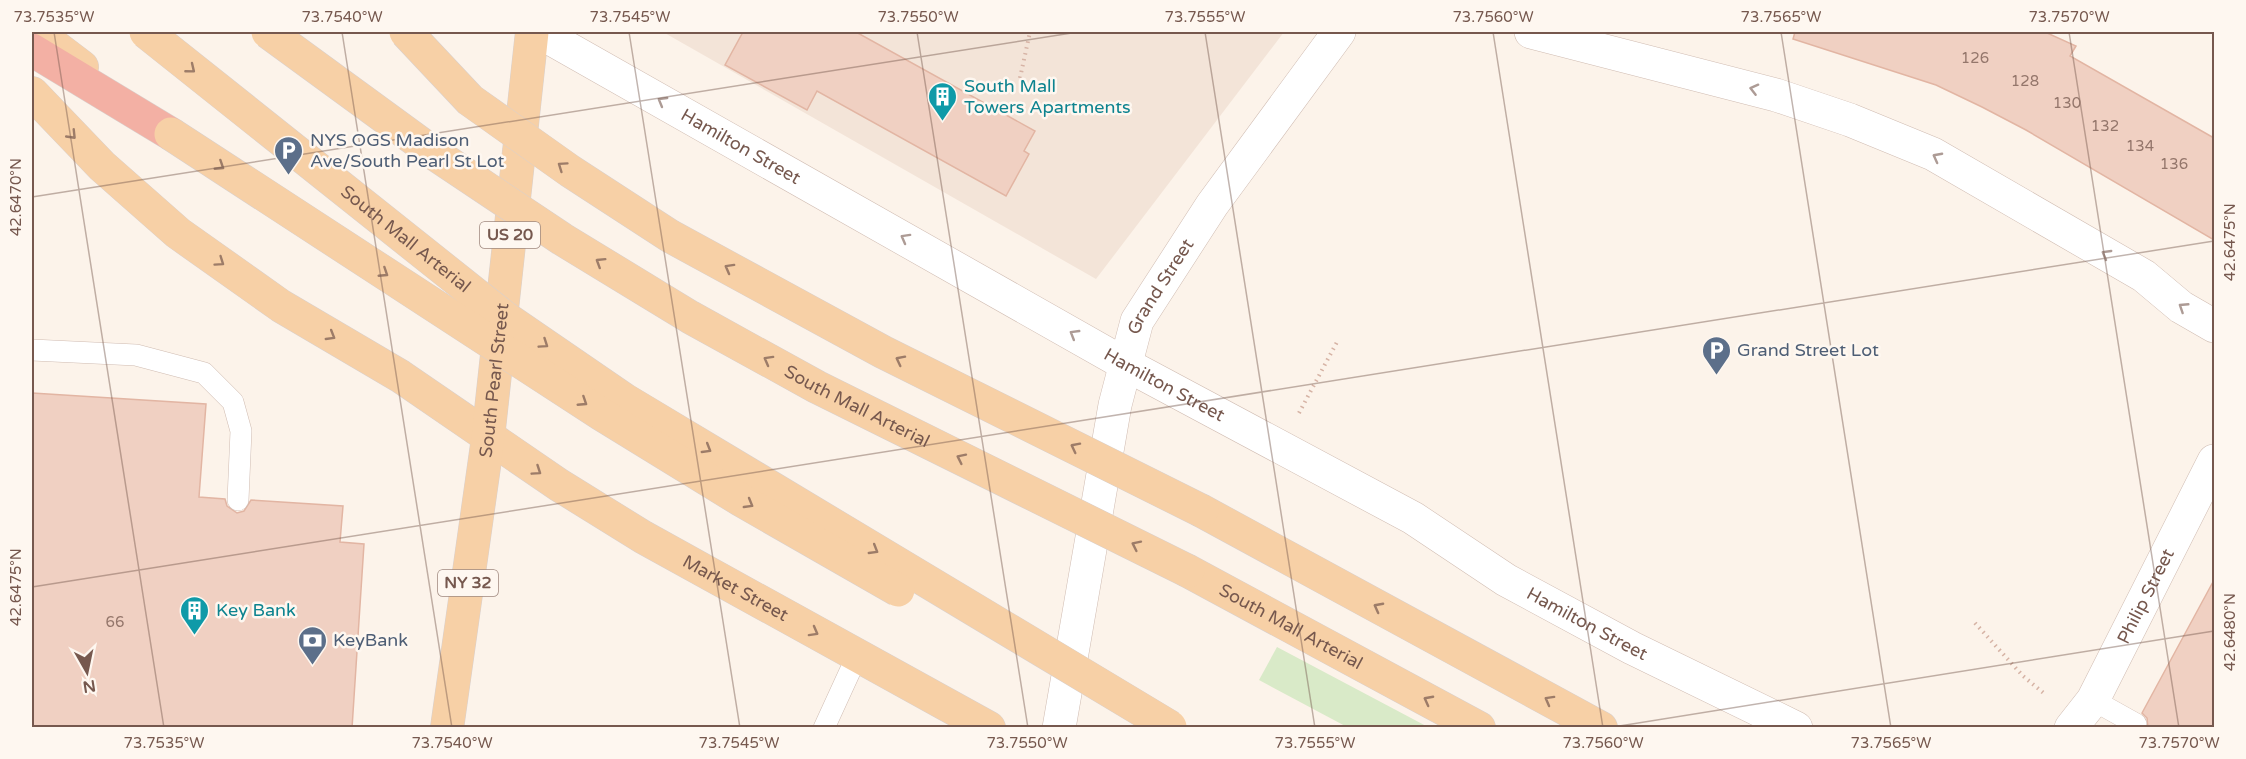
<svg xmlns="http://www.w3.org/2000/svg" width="2246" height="759" viewBox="0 0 2246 759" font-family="'Varela Round',sans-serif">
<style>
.residential{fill:#f3e4d8}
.green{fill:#d9eac8}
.building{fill:#f0d0c2;stroke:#e2b5a3;stroke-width:1.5}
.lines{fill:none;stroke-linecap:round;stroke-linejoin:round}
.service-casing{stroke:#d0bcb2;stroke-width:22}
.minor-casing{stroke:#d0bcb2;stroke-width:34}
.primary-casing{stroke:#d9d0cd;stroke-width:34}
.motorway-casing{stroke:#d9d0cd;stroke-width:34}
.path{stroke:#d6b3a5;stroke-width:4;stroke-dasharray:1.5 4.5;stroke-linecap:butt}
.service{stroke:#fff;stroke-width:21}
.minor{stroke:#fff;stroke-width:33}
.primary{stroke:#f7d0a6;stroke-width:33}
.motorway{stroke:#f3b0a4;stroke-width:33}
.primary-bridge-casing{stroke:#d9d0cd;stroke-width:34;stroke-linecap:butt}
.primary-bridge{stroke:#f7d0a6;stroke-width:33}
.oneway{stroke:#9d7c68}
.oneway2{stroke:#ad9b95}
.ticks{fill:none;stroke:#76584e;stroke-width:1.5;stroke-opacity:0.45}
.labels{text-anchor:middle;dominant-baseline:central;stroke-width:5;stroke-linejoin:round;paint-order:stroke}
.number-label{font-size:15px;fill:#94766b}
.shield{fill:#fef7f0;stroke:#9f887f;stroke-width:1.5}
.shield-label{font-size:16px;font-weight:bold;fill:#76584e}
.culture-label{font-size:18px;fill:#0d838f;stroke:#fef7f0;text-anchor:start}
.service-label{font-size:18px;fill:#4e5e75;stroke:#fef7f0;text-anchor:start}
.street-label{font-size:18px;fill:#76584e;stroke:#fef7f0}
.neatline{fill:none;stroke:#76584e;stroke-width:2}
.ticks-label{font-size:15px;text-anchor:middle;fill:#76584e}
</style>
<rect width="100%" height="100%" fill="#fcf3ea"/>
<path class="residential" d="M663,32H1284L1096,279Z"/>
<path class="green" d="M1277,647L1428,727H1347L1259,680Z"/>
<path class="building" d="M743,32H856L1035,131L1024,151L1029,154L1006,196L817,91L807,110L725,65Z
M1795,32H2045L2076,46L2070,56L2214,138V240L2026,130L1982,107L1936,85L1793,39Z
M32,393L206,404L199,497L225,499L227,506L237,513L244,511L251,500L343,506L340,542L364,544L352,728H32Z
M2214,580V728H2148L2147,718L2142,713Z"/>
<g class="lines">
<defs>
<path id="service" d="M32,350L136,355L204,373L233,402L241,431L238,500
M2093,700L2136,724
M824,728L857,656"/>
<g id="minor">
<path id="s1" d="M539,32L1125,364L1413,518L1506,580L1632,648L1796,728"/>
<path d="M1531,32L1776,95L1850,120L1933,154L2144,276L2181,307L2214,326"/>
<path id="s2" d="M1059,728L1115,405L1137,321L1212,205L1339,32"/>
<path id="s3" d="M2071,728L2093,700L2214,461"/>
</g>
<g id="primary">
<path d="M36,32L82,67"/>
<path id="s4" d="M32,93L102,166L178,233L281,306L400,376L559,485L643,537L989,728"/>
<path d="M1202,511L1601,728"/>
<path id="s5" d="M1188,571L1479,728"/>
<path id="s6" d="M447,728L488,438L532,32"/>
</g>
<path id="motorway" d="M32,50L171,134"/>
</defs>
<use href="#service" class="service-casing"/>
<use href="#minor" class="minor-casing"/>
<use href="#primary" class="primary-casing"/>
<use href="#motorway" class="motorway-casing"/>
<path class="path" d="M1020,78L1030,32
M1299,413L1337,342
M1975,623L2023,676L2046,695"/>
<use href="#service" class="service"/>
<use href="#minor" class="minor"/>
<use href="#primary" class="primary"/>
<use href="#motorway" class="motorway"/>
<defs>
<g id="primary-bridge">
<path id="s7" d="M146,32L504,317L625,400L1170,727"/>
<path id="s8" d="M268,32L435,154L562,239L690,317L817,387L1188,571"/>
<path d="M406,32L470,100L570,171L670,236L883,352L1202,511"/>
<path d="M171,134L601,414L741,500L898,590"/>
</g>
</defs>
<use href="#primary-bridge" class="primary-bridge-casing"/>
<use href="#primary-bridge" class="primary-bridge"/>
</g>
<defs><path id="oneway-chevron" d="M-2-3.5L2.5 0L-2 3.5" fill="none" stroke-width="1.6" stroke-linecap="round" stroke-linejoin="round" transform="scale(1.5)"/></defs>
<g class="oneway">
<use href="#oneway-chevron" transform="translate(191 69) rotate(39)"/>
<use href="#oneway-chevron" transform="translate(72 135) rotate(46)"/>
<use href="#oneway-chevron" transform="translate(220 166) rotate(33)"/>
<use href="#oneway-chevron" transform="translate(562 166) rotate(-145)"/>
<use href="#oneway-chevron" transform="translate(220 262) rotate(35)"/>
<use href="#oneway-chevron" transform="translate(600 262) rotate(-148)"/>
<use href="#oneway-chevron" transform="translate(729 268) rotate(-151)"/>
<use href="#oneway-chevron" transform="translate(384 273) rotate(33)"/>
<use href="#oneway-chevron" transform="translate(331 336) rotate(31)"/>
<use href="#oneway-chevron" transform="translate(544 344) rotate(34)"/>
<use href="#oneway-chevron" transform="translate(768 360) rotate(-151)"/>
<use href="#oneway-chevron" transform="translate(900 360) rotate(-153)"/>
<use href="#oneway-chevron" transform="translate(583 402) rotate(33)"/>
<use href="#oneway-chevron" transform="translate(1075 447) rotate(-153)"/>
<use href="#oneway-chevron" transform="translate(707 449) rotate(31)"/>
<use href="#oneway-chevron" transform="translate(961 458) rotate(-154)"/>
<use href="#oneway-chevron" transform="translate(537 471) rotate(34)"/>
<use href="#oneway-chevron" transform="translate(749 504) rotate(30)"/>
<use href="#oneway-chevron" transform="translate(1136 545) rotate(-154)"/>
<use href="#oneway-chevron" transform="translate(874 550) rotate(31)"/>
<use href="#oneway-chevron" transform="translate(1378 607) rotate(-152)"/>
<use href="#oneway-chevron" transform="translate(814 632) rotate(29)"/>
<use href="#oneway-chevron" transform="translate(1428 700) rotate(-152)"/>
<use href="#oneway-chevron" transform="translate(1549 700) rotate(-151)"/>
</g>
<g class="oneway2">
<use href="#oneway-chevron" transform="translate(1754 89) rotate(-166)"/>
<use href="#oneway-chevron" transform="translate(662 101) rotate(-150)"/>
<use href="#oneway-chevron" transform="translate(1937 157) rotate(-152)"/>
<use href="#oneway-chevron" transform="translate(905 238) rotate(-151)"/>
<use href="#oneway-chevron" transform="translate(2106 254) rotate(-150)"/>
<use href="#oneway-chevron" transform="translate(2183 307) rotate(-147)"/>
<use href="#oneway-chevron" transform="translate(1074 334) rotate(-149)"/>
</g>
<path class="ticks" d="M54,32L164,728M342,32L452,728M629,32L740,728M917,32L1028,728M1205,32L1315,728M1493,32L1603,728M1781,32L1891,728M2069,32L2179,728M32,197L1078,32M32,587L2214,241M1607,728L2214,631"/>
<defs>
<symbol id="building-pin" viewBox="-11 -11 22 30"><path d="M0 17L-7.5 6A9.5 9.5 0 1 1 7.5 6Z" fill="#0f9aa8" stroke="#fef7f0"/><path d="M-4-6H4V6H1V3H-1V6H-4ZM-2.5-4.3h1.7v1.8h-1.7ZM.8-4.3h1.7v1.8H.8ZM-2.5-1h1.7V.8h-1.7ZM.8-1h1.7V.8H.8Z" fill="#fff"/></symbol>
<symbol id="parking-pin" viewBox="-11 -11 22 30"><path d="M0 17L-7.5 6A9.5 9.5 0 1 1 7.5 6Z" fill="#5c6f8a" stroke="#fef7f0"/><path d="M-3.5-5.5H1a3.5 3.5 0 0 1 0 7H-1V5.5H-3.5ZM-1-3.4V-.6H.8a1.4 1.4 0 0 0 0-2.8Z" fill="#fff"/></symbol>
<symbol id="bank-pin" viewBox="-11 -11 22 30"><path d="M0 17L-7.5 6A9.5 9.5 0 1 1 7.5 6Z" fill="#5c6f8a" stroke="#fef7f0"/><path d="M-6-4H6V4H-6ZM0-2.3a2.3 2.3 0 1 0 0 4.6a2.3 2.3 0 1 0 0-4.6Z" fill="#fff"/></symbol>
</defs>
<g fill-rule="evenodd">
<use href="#building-pin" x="926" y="80" width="33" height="45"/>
<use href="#parking-pin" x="272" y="134" width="33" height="45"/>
<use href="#parking-pin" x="1700" y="334" width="33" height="45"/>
<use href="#building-pin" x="178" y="594" width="33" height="45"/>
<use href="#bank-pin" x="296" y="624" width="33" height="45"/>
</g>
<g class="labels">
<g class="number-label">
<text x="1975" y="58">126</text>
<text x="2025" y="81">128</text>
<text x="2067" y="103">130</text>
<text x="2105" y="126">132</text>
<text x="2140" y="146">134</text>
<text x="2174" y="164">136</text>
<text x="115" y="622">66</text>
</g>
<g class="shield">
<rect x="480" y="222" width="60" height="26" rx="4.5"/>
<rect x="438" y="570" width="60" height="26" rx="4.5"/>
</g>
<g class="shield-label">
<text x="510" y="235">US 20</text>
<text x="468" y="583">NY 32</text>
</g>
<g class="culture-label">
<text x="964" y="86">South Mall<tspan x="964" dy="21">Towers Apartments</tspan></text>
<text x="216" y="610">Key Bank</text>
</g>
<g class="service-label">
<text x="310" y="140">NYS OGS Madison<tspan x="310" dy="21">Ave/South Pearl St Lot</tspan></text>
<text x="1737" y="350">Grand Street Lot</text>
<text x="333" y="640">KeyBank</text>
</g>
<g class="street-label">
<text stroke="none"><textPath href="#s1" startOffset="232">Hamilton Street</textPath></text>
<text stroke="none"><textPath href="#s7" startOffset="332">South Mall Arterial</textPath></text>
<text stroke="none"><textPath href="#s2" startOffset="456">Grand Street</textPath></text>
<text stroke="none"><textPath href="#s6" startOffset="351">South Pearl Street</textPath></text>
<text stroke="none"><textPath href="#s1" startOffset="718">Hamilton Street</textPath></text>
<text stroke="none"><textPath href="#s8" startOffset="699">South Mall Arterial</textPath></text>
<text stroke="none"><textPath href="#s4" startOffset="864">Market Street</textPath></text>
<text stroke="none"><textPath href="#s3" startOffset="152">Philip Street</textPath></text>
<text stroke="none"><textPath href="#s1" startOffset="1204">Hamilton Street</textPath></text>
<text stroke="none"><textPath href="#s5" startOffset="117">South Mall Arterial</textPath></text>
</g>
</g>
<rect width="2246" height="759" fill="none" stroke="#fef7f0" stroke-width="66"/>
<g transform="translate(87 672) rotate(171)" stroke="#fef7f0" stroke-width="4.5" paint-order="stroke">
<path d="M0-4.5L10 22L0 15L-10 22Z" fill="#76584e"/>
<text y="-9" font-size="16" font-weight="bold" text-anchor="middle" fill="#76584e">N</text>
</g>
<rect x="33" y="33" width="2180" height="693" class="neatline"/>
<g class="ticks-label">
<text x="54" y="22">73.7535°W</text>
<text x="342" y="22">73.7540°W</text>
<text x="630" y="22">73.7545°W</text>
<text x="918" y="22">73.7550°W</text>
<text x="1205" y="22">73.7555°W</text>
<text x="1493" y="22">73.7560°W</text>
<text x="1781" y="22">73.7565°W</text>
<text x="2069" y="22">73.7570°W</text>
<text transform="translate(16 197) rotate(-90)" y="5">42.6470°N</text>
<text transform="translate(2230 242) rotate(-90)" y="5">42.6475°N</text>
<text transform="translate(16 587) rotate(-90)" y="5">42.6475°N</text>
<text transform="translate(2230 632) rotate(-90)" y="5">42.6480°N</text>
<text x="164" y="748">73.7535°W</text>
<text x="452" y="748">73.7540°W</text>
<text x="739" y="748">73.7545°W</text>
<text x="1027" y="748">73.7550°W</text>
<text x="1315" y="748">73.7555°W</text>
<text x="1603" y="748">73.7560°W</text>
<text x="1891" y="748">73.7565°W</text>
<text x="2179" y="748">73.7570°W</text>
</g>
</svg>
